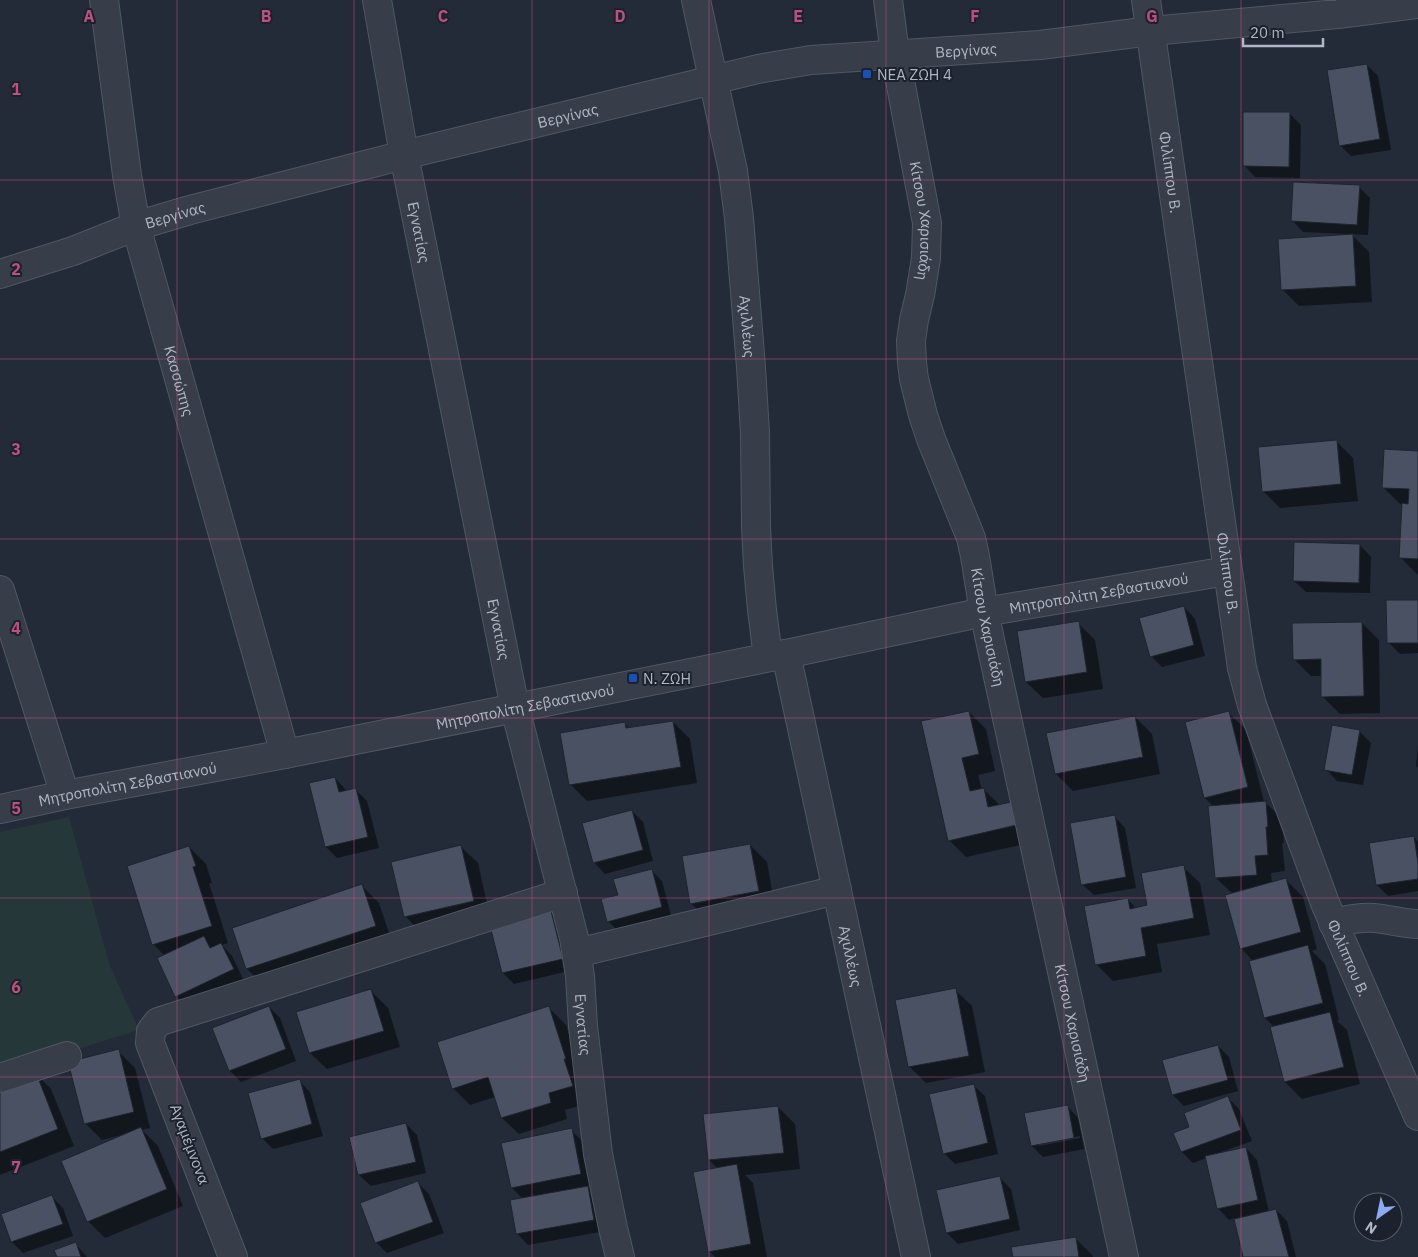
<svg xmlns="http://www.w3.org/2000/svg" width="1418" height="1257" viewBox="0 0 1418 1257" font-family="'IBM Plex Sans',sans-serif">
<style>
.green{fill:#26373a}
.shadow{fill:#0007;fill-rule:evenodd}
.building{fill:#495162;stroke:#1e242f}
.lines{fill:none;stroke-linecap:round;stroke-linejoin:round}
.minor-casing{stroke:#525763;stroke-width:30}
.minor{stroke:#373d49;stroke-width:28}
.grid{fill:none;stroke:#bc5080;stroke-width:1;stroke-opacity:0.55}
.transit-dot{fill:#1a4fb4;stroke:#1c222d;stroke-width:2}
.labels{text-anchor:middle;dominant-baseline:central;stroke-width:4;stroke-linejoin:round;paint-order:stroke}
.street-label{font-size:15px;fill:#b2b7c5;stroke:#1c222d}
.poi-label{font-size:15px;fill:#b2b7c5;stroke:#1c222d;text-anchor:start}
.grid-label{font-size:16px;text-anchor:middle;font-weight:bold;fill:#bc5080;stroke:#1c222d;stroke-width:4;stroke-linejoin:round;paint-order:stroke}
</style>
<rect width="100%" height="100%" fill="#232a38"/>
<path class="green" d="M69,817L107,956L111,968L139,1030L0,1073V832Z"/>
<path class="shadow" d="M1367,65L1378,76L1391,150L1351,156L1340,145Z
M1289,113L1301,125L1300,178L1255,177L1244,165Z
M1359,187L1370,198L1368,235L1351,234L1369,252L1372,302L1299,306L1282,289L1347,236V234L1303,232L1292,220Z
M1336,441L1353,458L1358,501L1280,508L1263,491Z
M1418,452V575L1401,558L1403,505L1400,504L1384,488Z
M1360,545L1371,557L1370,593L1306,592L1294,581Z
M1418,601V653L1400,654L1388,642Z
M1184,607L1195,619L1205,656L1162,667L1151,656Z
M1078,623L1095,640L1103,689L1043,698L1026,682Z
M1362,623L1379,640L1380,713L1340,714L1323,697L1322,676H1311L1294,659Z
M969,712L986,729L995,771L978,775L982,790H984L1038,841L966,857L949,840Z
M1229,713L1246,730L1264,802H1265L1282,819L1284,843H1282L1285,871L1271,873L1272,883L1286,880L1303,897L1317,949L1312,951L1325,964L1339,1020L1337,1021L1347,1030L1360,1084L1302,1099L1285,1082L1274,1027L1265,1018L1253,961L1241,948L1233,894L1216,878L1214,807L1205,798Z
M1135,717L1152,734L1160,774L1073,791L1056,774Z
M673,722L690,739L697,783L587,801L570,784L625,724L630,729Z
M1360,732L1371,743L1363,785L1337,781L1326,769Z
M1418,745V768L1416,766Z
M335,778L346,790V792L356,790L367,801L379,848L337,858L326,847Z
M632,811L643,822L653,861L605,874L594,862Z
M1114,816L1125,828L1136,888L1094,895L1082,884Z
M1414,837L1418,842V891L1388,896L1377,885Z
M750,845L767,862L775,908L708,920L691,903Z
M189,847L206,864L212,883H209L228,943L222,945L232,956L244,981L188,1007L176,996L164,955L154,945L128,867Z
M461,847L478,863L490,917L422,933L405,916Z
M1183,867L1200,883L1210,935L1157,944L1162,972L1113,981L1096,964L1127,899L1137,909L1149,906Z
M651,870L662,881L672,919L619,932L608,921Z
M362,886L379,903L392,942L264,985L247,969Z
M551,913L562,924L573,970L514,984L503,973Z
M955,990L972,1006L985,1072L926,1083L909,1066Z
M371,991L388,1008L400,1047L327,1069L310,1053Z
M269,1007L280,1018L296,1061L241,1082L230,1071L213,1029Z
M549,1008L566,1025L582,1076L589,1103L565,1110L567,1119L519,1134L502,1118L495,1097L470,1105L453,1088Z
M1218,1046L1229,1057L1238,1091L1184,1106L1173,1095L1164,1060Z
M118,1051L135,1068L150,1128L142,1130L158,1146L183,1206L105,1238L88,1221L122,1135L102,1140L85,1123Z
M34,1072L51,1089L74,1146L0,1175V1085Z
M299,1081L310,1092L323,1136L273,1149L262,1138Z
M973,1085L985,1096L998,1154L955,1164L944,1153Z
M1228,1098L1239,1109L1252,1141L1221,1152L1222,1154L1246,1148L1257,1160L1269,1212L1276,1210L1287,1221L1296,1257H1244L1235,1218L1229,1220L1218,1208L1207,1158L1193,1163L1182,1152L1191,1128Z
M1067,1106L1078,1118L1084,1149L1043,1157L1032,1146ZM1080,1136V1138L1039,1146V1143Z
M778,1107L795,1124L800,1169L745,1175L753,1183L767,1257H715L709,1251L718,1169L709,1160Z
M406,1124L417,1135L426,1173L371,1186L359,1175L350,1138Z
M571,1130L588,1147L598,1190L591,1192L599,1199L605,1231L528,1245L517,1233L523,1199L512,1188L503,1144Z
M999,1177L1011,1189L1020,1230L958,1244L947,1233Z
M418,1183L429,1194L444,1233L387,1253L376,1242Z
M52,1197L63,1208L73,1236L23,1253L12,1242L2,1214Z
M1075,1238L1092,1255L1093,1257H1014Z
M75,1243L87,1257H58Z"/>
<path class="building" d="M1367,64L1380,139L1339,146L1327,70Z
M1243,112H1290L1289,167L1243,166Z
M1293,182L1360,185L1357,225L1291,221Z
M1353,234L1356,286L1281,290L1278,239Z
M1337,440L1341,484L1262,492L1258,447Z
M1384,449L1418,451V559L1399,558L1402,503L1408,504L1409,489L1382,488Z
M1294,542L1360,544L1359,583L1293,581Z
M1386,600H1418V643H1387Z
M1184,606L1194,645L1150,657L1139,618Z
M1079,621L1087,672L1025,682L1017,631Z
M1362,622L1364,696L1321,697V659L1293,660L1292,623Z
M969,711L979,754L962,758L970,791L984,788L988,807L1016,801L1021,824L948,841L921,721Z
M1229,711L1248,787L1204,798L1185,722Z
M1135,716L1143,757L1055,774L1046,733Z
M673,721L681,767L569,785L560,733L625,722L626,728Z
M1332,725L1360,730L1352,775L1324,770Z
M335,777L339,792L356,788L368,837L325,847L309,783Z
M1266,801L1268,827H1266L1268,855L1255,856L1257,875L1215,878L1208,806Z
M632,810L643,850L593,863L582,823Z
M1115,815L1126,877L1081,885L1070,823Z
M1414,836L1418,863V879L1376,885L1369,843Z
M750,844L759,891L690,904L682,856Z
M461,845L474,901L404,917L391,862Z
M189,846L196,866L193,867L212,926L152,945L127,866Z
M1184,865L1194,918L1141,928L1146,956L1095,965L1084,906L1128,898L1130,909L1147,905L1141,873Z
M652,869L662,907L607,922L601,899L618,895L613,879Z
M1286,878L1301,932L1240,949L1225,895Z
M362,884L376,926L246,969L232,928Z
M551,911L563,959L502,973L490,926Z
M204,936L210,948L221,943L234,969L175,997L157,958Z
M1308,945L1323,1003L1264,1018L1249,961Z
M956,988L969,1056L908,1067L895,1000Z
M371,989L384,1031L309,1053L296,1012Z
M269,1006L286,1049L229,1071L212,1028Z
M549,1006L566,1059H564L573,1086L549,1093L551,1103L501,1118L488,1077L452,1089L437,1042Z
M1330,1012L1344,1067L1284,1082L1270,1027Z
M1218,1045L1228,1080L1172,1095L1162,1060Z
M119,1049L134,1112L84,1124L68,1062Z
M35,1070L58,1129L0,1152V1084Z
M300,1079L312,1124L261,1139L248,1093Z
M974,1084L988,1143L943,1154L929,1094Z
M1228,1096L1241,1130L1181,1152L1173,1133L1189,1127L1184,1113Z
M1068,1105L1074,1138L1031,1146L1024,1113Z
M778,1106L784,1153L708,1160L703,1114Z
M406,1123L416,1162L358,1175L349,1137Z
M141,1127L167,1189L87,1222L61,1161Z
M572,1128L581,1174L511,1188L501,1143Z
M1246,1147L1258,1200L1217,1209L1205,1156Z
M737,1164L751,1244L708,1252L693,1172Z
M1000,1176L1010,1219L946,1233L936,1190Z
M418,1181L433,1222L375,1243L360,1203Z
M588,1186L594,1220L516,1234L510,1200Z
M52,1195L63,1224L11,1242L1,1214Z
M1276,1209L1289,1257H1243L1234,1219Z
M1076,1237L1079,1257H1013L1011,1247Z
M76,1242L81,1257H57L54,1250Z"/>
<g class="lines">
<defs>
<g id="minor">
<path id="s1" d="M104,0L127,175L136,226L285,754"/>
<path id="s2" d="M377,0L404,155L515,708L574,938L580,976L583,1026L598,1154L613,1228L620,1257"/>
<path id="s3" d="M696,0L733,171L739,218L751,367L755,433L756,527L758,566L762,610L768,657"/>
<path id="s4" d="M888,0L895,54L927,223L926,258L920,295L914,320L911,341L912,363L914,379L923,415L931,439L971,538L975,556L984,612L1124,1257"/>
<path id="s5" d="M1146,0L1242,668L1252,705L1325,903L1418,1116"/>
<path id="s6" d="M0,274L73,251L136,226L190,210L404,155L758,69L811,60L1040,45L1151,31L1338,14L1418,4"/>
<path d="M0,590L65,795"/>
<path id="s7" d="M786,654L916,1257"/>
<path id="s8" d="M0,809L65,795L285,754L786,654L984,612L1227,571"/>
<path d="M1333,923C1347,920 1360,917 1374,918C1388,919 1403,924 1418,924"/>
<path d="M577,953L837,890"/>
<path d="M0,1078L67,1056"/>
<path d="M233,1257L150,1043L151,1031L158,1022L563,893"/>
</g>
</defs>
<use href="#minor" class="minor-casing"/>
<use href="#minor" class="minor"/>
</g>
<path class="grid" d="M177,0V1257M354,0V1257M532,0V1257M709,0V1257M886,0V1257M1064,0V1257M1241,0V1257M0,180H1418M0,359H1418M0,539H1418M0,718H1418M0,898H1418M0,1077H1418"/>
<g class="transit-dot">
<rect x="862" y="69" width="10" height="10" rx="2.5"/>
<rect x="628" y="673" width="10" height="10" rx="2.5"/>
</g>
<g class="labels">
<g class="street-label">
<text stroke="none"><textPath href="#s6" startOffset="995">Βεργίνας</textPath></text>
<text stroke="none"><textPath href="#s6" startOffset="590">Βεργίνας</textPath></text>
<text stroke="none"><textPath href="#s5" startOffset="174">Φιλίππου Β.</textPath></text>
<text stroke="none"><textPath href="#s6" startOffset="185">Βεργίνας</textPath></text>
<text stroke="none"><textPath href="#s4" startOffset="224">Κίτσου Χαρισιάδη</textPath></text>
<text stroke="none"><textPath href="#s2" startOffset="236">Εγνατίας</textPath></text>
<text stroke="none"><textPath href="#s3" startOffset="331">Αχιλλέως</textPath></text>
<text stroke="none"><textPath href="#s1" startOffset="389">Κασσώπης</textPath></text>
<text stroke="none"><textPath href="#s5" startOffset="579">Φιλίππου Β.</textPath></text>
<text stroke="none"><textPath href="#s8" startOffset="1120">Μητροπολίτη Σεβαστιανού</textPath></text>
<text stroke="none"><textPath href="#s4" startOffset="644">Κίτσου Χαρισιάδη</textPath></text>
<text stroke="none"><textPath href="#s2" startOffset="641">Εγνατίας</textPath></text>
<text stroke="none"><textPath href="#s8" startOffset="535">Μητροπολίτη Σεβαστιανού</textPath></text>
<text stroke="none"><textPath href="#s8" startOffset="130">Μητροπολίτη Σεβαστιανού</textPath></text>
<text stroke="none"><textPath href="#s7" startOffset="309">Αχιλλέως</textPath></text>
<text stroke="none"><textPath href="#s5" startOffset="984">Φιλίππου Β.</textPath></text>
<text stroke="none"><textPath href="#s4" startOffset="1049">Κίτσου Χαρισιάδη</textPath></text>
<text stroke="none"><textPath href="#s2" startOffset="1046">Εγνατίας</textPath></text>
<text transform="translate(190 1144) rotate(69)">Αγαμέμνονα</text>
</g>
<g class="poi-label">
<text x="877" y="74">ΝΕΑ ΖΩΗ 4</text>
<text x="643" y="678">Ν. ΖΩΗ</text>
</g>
</g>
<g class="grid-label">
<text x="89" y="22">A</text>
<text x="266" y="22">B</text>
<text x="443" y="22">C</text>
<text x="620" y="22">D</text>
<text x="798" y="22">E</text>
<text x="975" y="22">F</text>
<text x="1152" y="22">G</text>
<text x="16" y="95">1</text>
<text x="16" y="275">2</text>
<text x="16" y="455">3</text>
<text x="16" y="634">4</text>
<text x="16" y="814">5</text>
<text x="16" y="993">6</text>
<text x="16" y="1173">7</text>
</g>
<g transform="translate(1378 1217) rotate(213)"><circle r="24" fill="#1c222d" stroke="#585e6a"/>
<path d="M0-4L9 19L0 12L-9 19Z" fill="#8caaf0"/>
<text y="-8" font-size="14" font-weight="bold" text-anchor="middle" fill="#b2b7c5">N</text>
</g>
<path d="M1243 38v8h80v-8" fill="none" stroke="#b2b7c5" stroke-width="2.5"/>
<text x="1250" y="38" font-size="15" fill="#b2b7c5" stroke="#1c222d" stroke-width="4" paint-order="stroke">20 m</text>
</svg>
